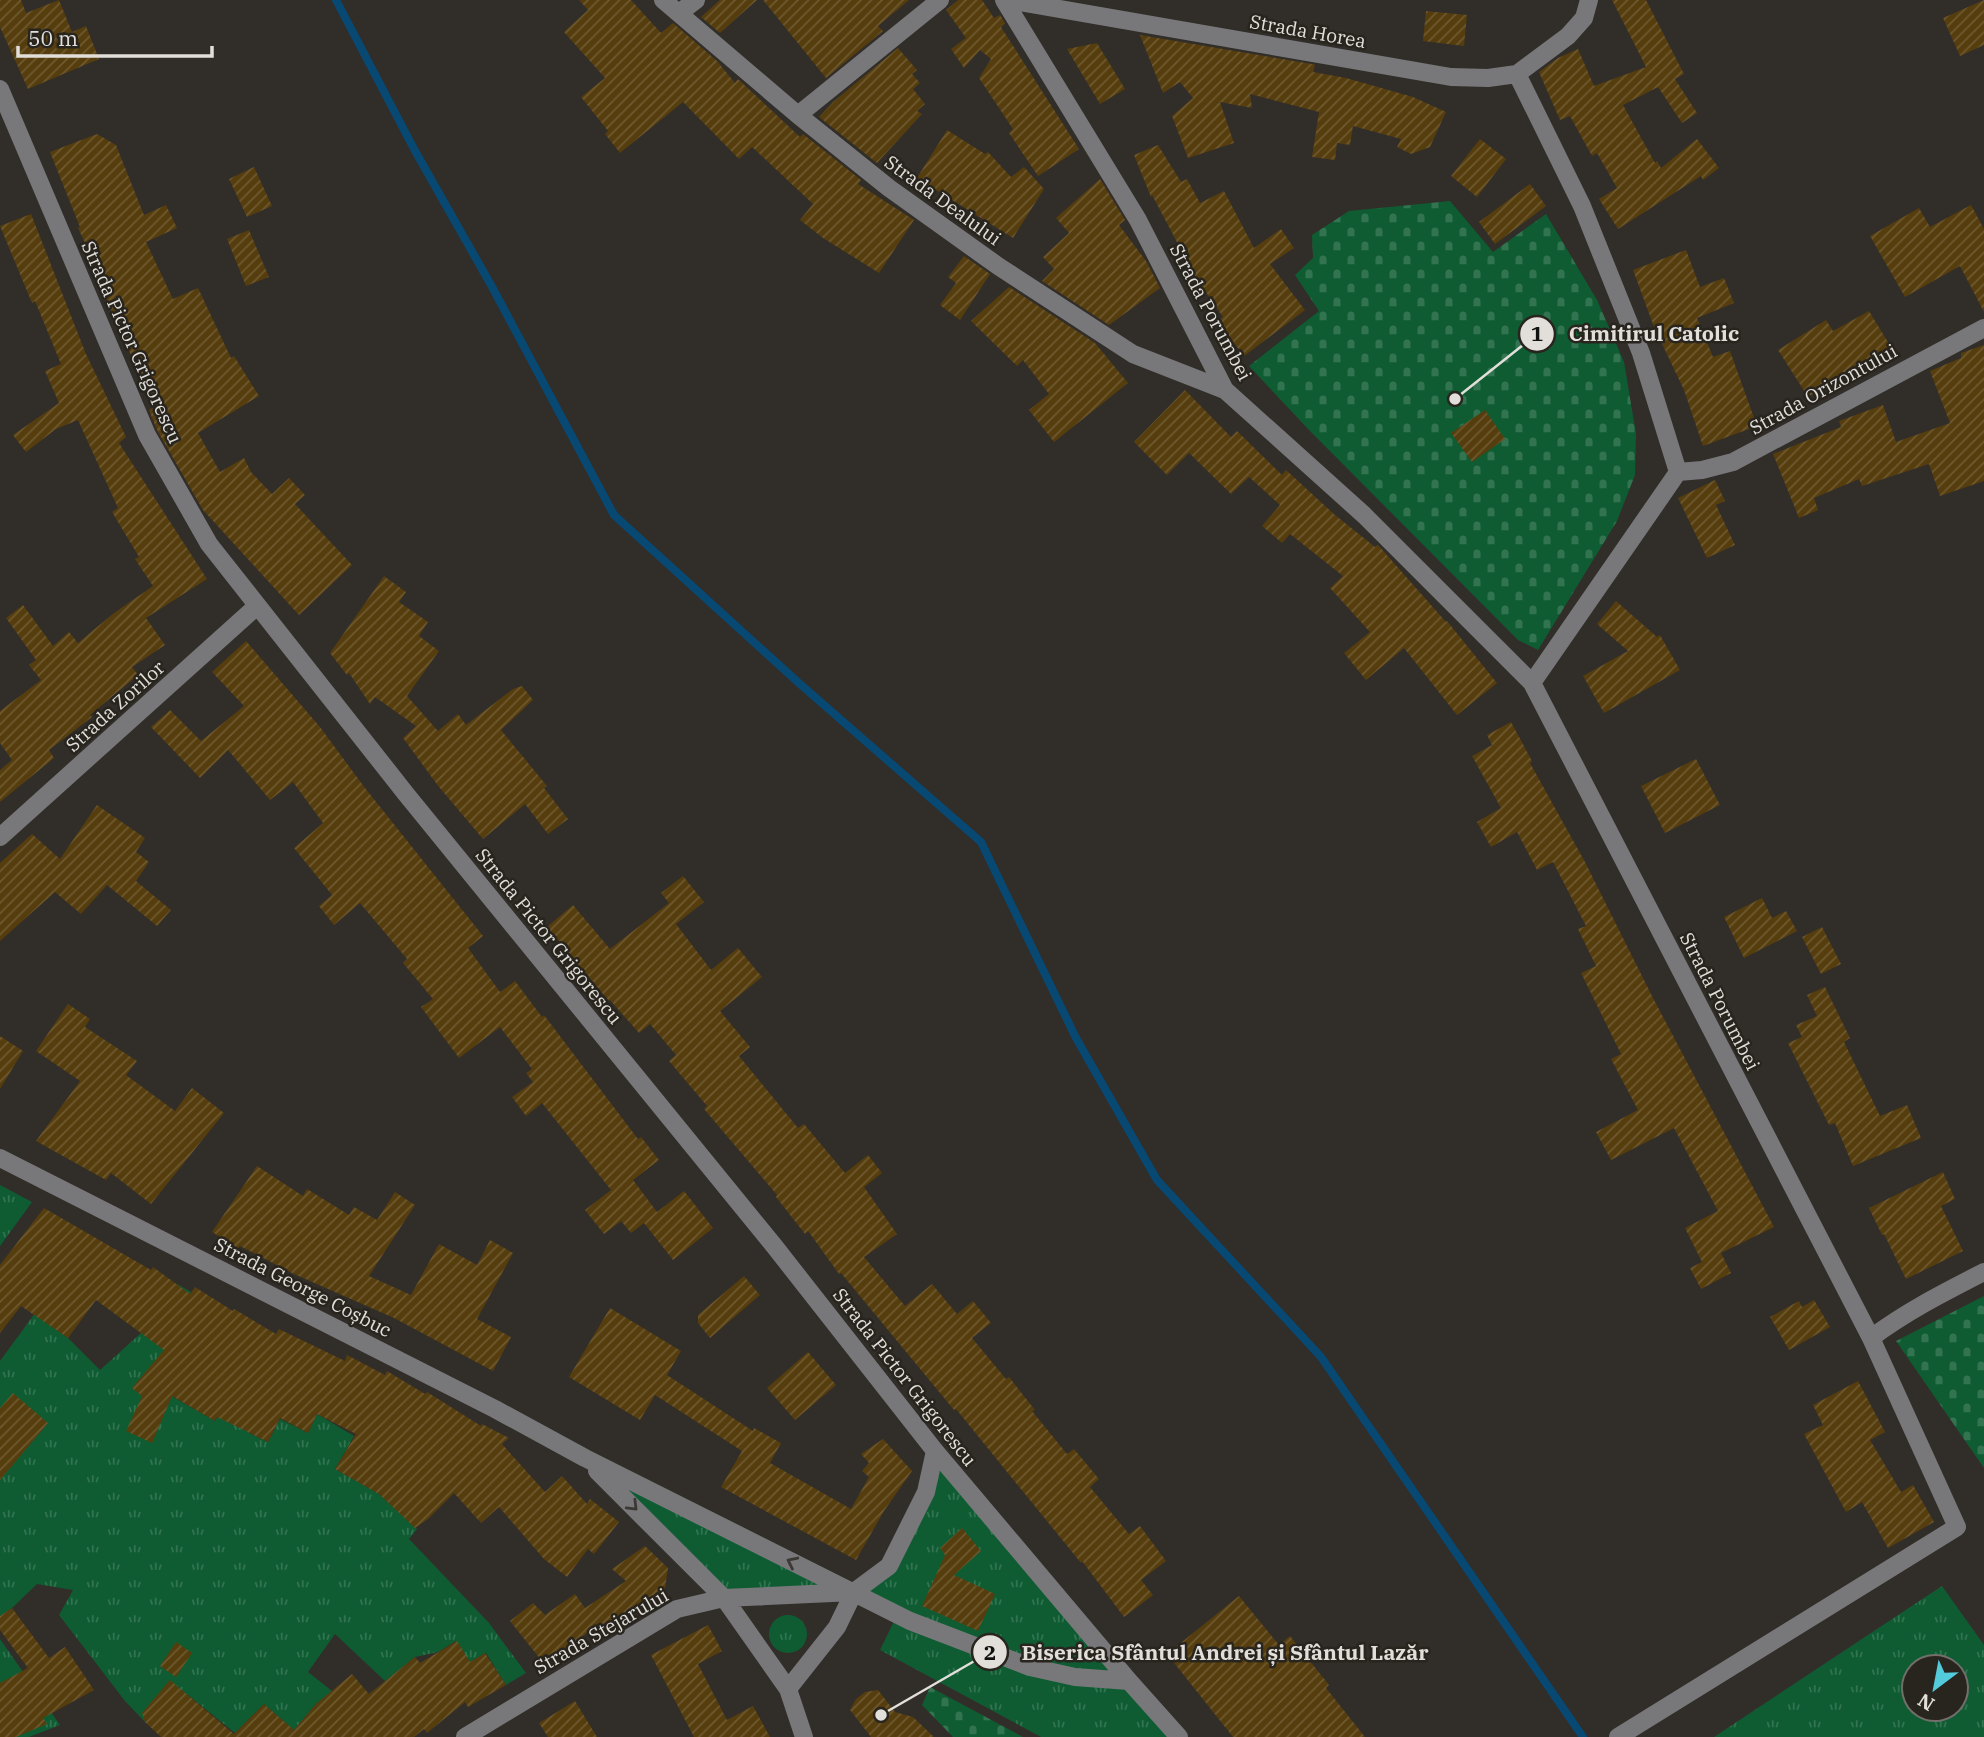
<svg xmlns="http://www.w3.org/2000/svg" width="1984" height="1737" viewBox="0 0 1984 1737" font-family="'IBM Plex Serif',serif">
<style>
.grass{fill:url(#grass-tufts);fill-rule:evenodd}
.cemetery{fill:url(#cemetery-stones)}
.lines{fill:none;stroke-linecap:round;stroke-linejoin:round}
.stream{stroke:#084974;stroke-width:8}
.building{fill:url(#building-hatch)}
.minor{stroke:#78787b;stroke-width:18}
.oneway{stroke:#3c3935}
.labels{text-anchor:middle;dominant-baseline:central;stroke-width:5;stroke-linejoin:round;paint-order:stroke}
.street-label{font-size:19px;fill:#e2dfdb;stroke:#28241e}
.leader{fill:none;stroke:#e2dfdb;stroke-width:2.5}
.callout-dot{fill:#e2dfdb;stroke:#28241e;stroke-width:2.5}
.mark-label{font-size:21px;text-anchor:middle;font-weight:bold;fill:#111}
.callout-label{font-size:21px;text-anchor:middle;font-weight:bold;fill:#e2dfdb;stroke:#28241e;stroke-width:5;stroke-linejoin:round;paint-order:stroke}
</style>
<defs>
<pattern id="grass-tufts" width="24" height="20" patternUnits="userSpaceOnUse" patternTransform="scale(1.75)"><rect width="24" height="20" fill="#0f5c33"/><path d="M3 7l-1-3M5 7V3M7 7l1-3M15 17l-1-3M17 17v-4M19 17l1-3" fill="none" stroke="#327350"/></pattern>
<pattern id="cemetery-stones" width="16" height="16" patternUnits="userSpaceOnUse" patternTransform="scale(1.75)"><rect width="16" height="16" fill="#0f5c33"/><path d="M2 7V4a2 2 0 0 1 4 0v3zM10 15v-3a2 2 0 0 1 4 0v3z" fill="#327350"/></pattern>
<pattern id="building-hatch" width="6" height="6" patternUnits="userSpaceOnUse" patternTransform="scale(1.75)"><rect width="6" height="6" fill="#563d0d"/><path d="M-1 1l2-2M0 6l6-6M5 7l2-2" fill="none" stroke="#6e5930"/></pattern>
</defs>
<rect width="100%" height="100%" fill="#312d28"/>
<path class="grass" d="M0,1185L32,1202L0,1246Z
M63,1275L45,1322L68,1338L100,1370L141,1333L177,1284L191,1292L162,1337L192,1357L173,1397L215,1421L245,1370L249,1433L268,1442L280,1419L308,1433L317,1414L354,1436L335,1469L379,1494L417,1529L409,1539L489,1623L526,1673L506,1685L486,1653L470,1662L456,1641L438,1652L415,1657L385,1681L335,1634L308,1672L332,1691L316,1704L294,1730L264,1704L235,1733L188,1695L143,1713L145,1722L125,1701L59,1615L73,1590L37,1584L12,1608L0,1616V1361Z
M935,1451L1179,1737H1041L880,1650L897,1615L854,1592L724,1598L585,1458L854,1592L889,1566Z
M1942,1586L1984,1645V1737H1714ZM1914,1667H1956V1709H1914Z
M769 1634a19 19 0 1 1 38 0a19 19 0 1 1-38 0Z
M0,1639L60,1725L29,1737H0Z"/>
<path class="cemetery" d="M1450,201L1493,252L1546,214L1597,300L1624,362L1636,434L1635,475L1617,521L1538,650L1518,640L1310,431L1249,366L1319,311L1295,275L1313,258L1312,235L1349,211Z
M1984,1296V1468L1896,1341Z
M930,1687L1023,1737H953L922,1705Z"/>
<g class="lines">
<path class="stream" d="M336,0L414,149L491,285L614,515L800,684L981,842L1076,1038L1157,1180L1321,1357L1583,1737"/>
</g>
<path class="building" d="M0,0H21L26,13L59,0L72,32L86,26L99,59L28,89L0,27Z
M579,0H631L661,33L673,23L717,61L735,83L738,79L800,137L803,134L861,180L858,184L914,220L879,273L823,238L800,220L813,204L752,147L739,159L683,102L620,153L605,134L608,131L581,97L605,78L564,32L588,10Z
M720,0H757L720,33L701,17Z
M763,0H909L878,26L883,31L826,78Z
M958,0H982L994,18L1000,15L1005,23L1001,27L1079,149L1038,176L1009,133L1013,129L979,78L991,59L980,50L964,68L951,49L966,38L946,10Z
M1612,0H1646L1684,74L1675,79L1697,113L1682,123L1658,87L1623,105L1655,163L1657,161L1661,168L1697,139L1719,168L1703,180L1701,176L1618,229L1599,199L1617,188L1597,153L1592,156L1570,116L1560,120L1539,72L1558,58L1578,49L1594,86L1646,67Z
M1984,0V45L1960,56L1943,18Z
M1426,11L1467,15L1464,46L1423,41Z
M1140,35L1312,64L1315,65L1313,72L1346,78L1413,97L1446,112L1430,147L1411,154L1397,147L1401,139L1353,126L1350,145L1337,143L1335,160L1312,157L1319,112L1250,94L1252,108L1220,102L1234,143L1188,158L1172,116L1193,98L1180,82L1163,93Z
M1097,43L1125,89L1100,104L1067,49Z
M898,48L917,70L912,74L920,83L913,89L925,104L917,111L922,114L877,163L819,117L833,102Z
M947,130L985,154L988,152L1011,177L1024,167L1044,189L1013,238L917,178Z
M97,134L116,145L144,215L166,205L177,228L146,242L173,299L198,288L231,358L234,356L259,396L198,433L220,472L244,458L251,472L272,494L289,478L305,495L295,504L352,565L299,615L203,510L157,430L149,410L154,407L95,274L99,272L78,228L80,227L50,152Z
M1480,139L1506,159L1477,197L1451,176Z
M1158,145L1181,182L1187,179L1200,203L1224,191L1254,248L1281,229L1294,248L1270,264L1305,310L1244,356L1217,321L1223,317L1195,276L1152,195L1151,197L1134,155Z
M254,167L272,206L247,217L229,179Z
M1100,179L1125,220L1119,225L1146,261L1160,288L1109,325L1042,281L1054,269L1043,257L1069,233L1056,218Z
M1530,184L1546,206L1495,244L1479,222Z
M1971,205L1984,229V312L1960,266L1905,297L1870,236L1919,208L1930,227Z
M31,214L86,354L126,437L119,443L207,579L146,618L165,645L132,667L138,675L90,715L92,717L49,750L54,758L0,802V770L12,760L0,743V711L41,680L29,665L36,660L6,618L23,605L53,646L69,632L78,643L114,613L153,586L135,559L139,557L112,512L118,508L78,420L56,429L26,452L13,435L59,403L45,371L61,364L35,301L32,303L0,226Z
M249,230L269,277L246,286L227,239Z
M1686,250L1700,287L1724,278L1734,303L1697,318L1713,357L1730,351L1757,426L1703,446L1684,390L1654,327L1633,270Z
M964,256L990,274L960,320L940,305L956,283L948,277Z
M1009,287L1095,343L1128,383L1054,442L1029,410L1049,394L1023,360L1017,366L971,321Z
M1869,311L1891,347L1808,397L1778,350L1826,320L1833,331Z
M1984,345V481L1940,496L1929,464L1862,486L1859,479L1814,498L1818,510L1799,518L1773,454L1841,427L1839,421L1883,405L1896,442L1950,423L1930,371L1961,358V353Z
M1185,390L1231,437L1237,431L1282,475L1286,470L1335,515L1375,547L1378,545L1446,622L1447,621L1497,683L1457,715L1404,648L1366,680L1344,653L1370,632L1330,588L1343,576L1290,534L1282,543L1262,526L1280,505L1249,477L1231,494L1189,453L1167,475L1134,442Z
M1485,410L1505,439L1472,462L1451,433Z
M1715,480L1725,501L1716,505L1735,545L1707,558L1678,498Z
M384,576L406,592L399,602L428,622L419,636L439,651L407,696L438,731L458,714L466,725L513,689L522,686L533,700L501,730L547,786L544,788L568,819L548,834L525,804L483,839L439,787L403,738L416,726L375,697L370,704L349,673L347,675L330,653Z
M1616,601L1657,637L1660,635L1680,670L1604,713L1583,676L1628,651L1597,624Z
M246,641L320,727L365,788L483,936L468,948L500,992L515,981L542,1017L544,1015L638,1139L641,1137L659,1160L633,1180L657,1212L684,1191L713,1228L673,1260L644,1223L631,1233L621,1221L604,1234L585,1210L611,1190L542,1103L526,1116L512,1097L533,1082L526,1073L532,1069L500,1027L459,1058L421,1007L433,999L403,963L407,959L360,903L334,925L319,906L332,895L294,848L323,823L293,782L270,800L228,750L200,778L151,727L170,710L201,741L244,706L212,672Z
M1511,722L1532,761L1530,763L1585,862L1652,996L1774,1227L1721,1253L1731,1273L1701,1289L1690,1268L1702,1262L1685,1228L1718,1211L1674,1128L1611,1160L1596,1132L1638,1110L1611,1059L1621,1054L1581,973L1596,966L1578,929L1586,926L1553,862L1537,870L1517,832L1491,847L1477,822L1501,808L1472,756L1492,745L1487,735Z
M1696,759L1720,805L1665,833L1641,786Z
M97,805L145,838L136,852L149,862L136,881L171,910L157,926L107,885L81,914L55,892L0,941V863L32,834L60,859Z
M683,876L704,902L676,924L711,970L738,948L762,977L720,1011L750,1047L739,1056L798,1128L804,1124L845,1173L868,1155L882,1173L864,1187L897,1234L864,1257L905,1306L932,1284L957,1314L973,1301L991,1323L972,1338L1006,1379L1009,1377L1035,1410L1032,1411L1067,1454L1074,1449L1099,1479L1090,1487L1129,1534L1140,1526L1166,1561L1141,1580L1153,1595L1124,1617L1082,1561L1081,1563L956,1409L954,1410L841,1273L839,1274L808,1231L805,1234L776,1197L777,1195L704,1109L707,1106L669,1061L676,1055L650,1024L639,1033L610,1000L609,1001L547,927L573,905L610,949L669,903L661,893Z
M1762,898L1772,918L1786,911L1797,931L1744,958L1724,917Z
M1822,927L1841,964L1821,974L1802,937Z
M1825,987L1850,1038L1844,1042L1880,1116L1907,1105L1921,1138L1853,1166L1835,1123L1829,1125L1788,1043L1802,1037L1796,1025L1817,1016L1807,995Z
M68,1004L90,1019L85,1027L137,1061L126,1075L175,1111L192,1088L224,1113L151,1204L111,1173L106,1180L36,1141L80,1081L36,1051Z
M0,1036L23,1051L0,1089Z
M257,1166L303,1196L307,1189L349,1215L354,1207L377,1220L395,1192L415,1205L369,1276L411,1295L439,1244L477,1265L490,1240L513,1253L477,1319L511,1337L493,1371L394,1318L294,1274L240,1246L238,1248L212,1232Z
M1943,1172L1955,1199L1941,1206L1963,1251L1906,1279L1884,1234L1882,1235L1869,1208Z
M44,1208L151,1270L153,1267L190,1294L195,1287L233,1311L234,1309L276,1334L279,1329L345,1361L347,1355L385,1375L387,1371L425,1394L427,1392L481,1426L482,1424L509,1438L502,1444L545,1492L562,1476L587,1504L590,1499L619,1522L594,1554L588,1549L567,1577L544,1559L499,1507L481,1523L454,1493L428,1519L415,1528L379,1494L335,1469L356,1434L317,1414L308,1433L280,1418L268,1442L217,1417L215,1421L172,1396L152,1443L126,1431L142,1396L132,1388L164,1350L96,1300L68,1338L21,1306L0,1333V1265Z
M744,1276L760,1295L710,1338L698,1323V1315Z
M1814,1300L1830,1327L1789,1350L1770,1317L1799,1301L1802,1307Z
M610,1308L681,1351L667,1375L753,1431L754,1428L781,1443L770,1463L851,1509L869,1477L862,1471L869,1463L861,1454L883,1439L912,1471L884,1511L856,1560L721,1487L742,1451L655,1395L640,1420L569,1377Z
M808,1352L836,1385L795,1420L767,1388Z
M1858,1381L1885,1432L1870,1440L1901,1492L1913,1485L1934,1522L1888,1548L1862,1502L1846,1512L1804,1434L1823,1425L1813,1405Z
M13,1393L48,1423L0,1480V1408Z
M962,1528L981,1551L954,1575L995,1594L978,1631L922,1606L945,1555L940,1548Z
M645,1546L668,1568L665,1588L603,1628L600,1623L545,1665L510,1621L533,1603L545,1615L575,1594L585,1608L626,1581L612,1569Z
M1239,1596L1279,1645L1290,1636L1329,1685L1326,1688L1365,1737H1233L1167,1654Z
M12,1608L49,1658L65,1647L94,1690L43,1718L47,1724L16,1737H0V1683L28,1668L0,1630V1616Z
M708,1625L722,1651L698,1664L727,1720L753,1706L770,1737H694L651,1655Z
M457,1641L470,1662L485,1653L506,1685L468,1707L465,1702L427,1733L424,1729L414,1737H161L145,1722L142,1713L170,1680L234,1734L264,1704L294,1730L316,1704L352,1674L369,1694L415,1657L420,1663Z
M176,1642L192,1653L176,1677L160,1666Z
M878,1690L895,1712L913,1717L934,1737H871L850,1710L856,1699L865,1692Z
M575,1701L597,1737H548L539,1723Z"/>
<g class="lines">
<path class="minor" d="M663,0L798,115L889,188L998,266L1133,354L1225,390
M1004,0L1138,220L1225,390L1364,515L1532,683L1871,1338L1957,1527L1618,1737
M1008,0L1451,77L1488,78L1517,74L1568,36L1584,18L1589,0
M679,13L696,0
M1517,74L1582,206L1641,353L1678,472
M0,89L147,435L209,544L406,794L775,1247L935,1451L1129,1681L1179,1737
M798,115L940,0
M1678,472L1702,470L1733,462L1984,328
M1532,683L1678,472
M0,837L257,606
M0,1158L495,1409L585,1458L910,1621L1030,1667L1075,1677L1129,1681
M1871,1338C1907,1311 1945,1292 1984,1272
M597,1471L724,1598L788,1689L804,1737
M788,1689L837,1627L854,1592
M465,1737L677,1609L724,1598L854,1592L889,1566L926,1492L935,1451"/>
</g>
<defs><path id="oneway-chevron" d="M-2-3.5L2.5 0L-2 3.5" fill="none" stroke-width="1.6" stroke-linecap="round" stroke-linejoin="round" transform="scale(1.75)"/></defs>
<g class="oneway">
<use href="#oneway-chevron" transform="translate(633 1506) rotate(45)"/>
<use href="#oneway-chevron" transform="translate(792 1562) rotate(-154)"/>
</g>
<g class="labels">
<g class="street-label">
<text transform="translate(1308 31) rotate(10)">Strada Horea</text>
<text transform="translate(943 200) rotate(36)">Strada Dealului</text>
<text transform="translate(1211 312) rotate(62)">Strada Porumbei</text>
<text transform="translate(132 342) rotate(66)">Strada Pictor Grigorescu</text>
<text transform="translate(1823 389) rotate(-29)">Strada Orizontului</text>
<text transform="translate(115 706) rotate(-42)">Strada Zorilor</text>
<text transform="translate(549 936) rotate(51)">Strada Pictor Grigorescu</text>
<text transform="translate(1720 1001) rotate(63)">Strada Porumbei</text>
<text transform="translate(303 1287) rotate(27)">Strada George Coșbuc</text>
<text transform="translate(905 1377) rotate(52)">Strada Pictor Grigorescu</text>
<text transform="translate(601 1631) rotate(-30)">Strada Stejarului</text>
</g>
</g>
<path class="leader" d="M1455 399L1537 334M881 1715L990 1652"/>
<g class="callout-dot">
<circle cx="1455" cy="399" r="7"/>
<circle cx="881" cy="1715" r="7"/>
<circle cx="1537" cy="334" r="18"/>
<circle cx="990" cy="1652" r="18"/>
</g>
<g class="mark-label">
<text x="1537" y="341">1</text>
<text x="990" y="1660">2</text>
</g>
<g class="callout-label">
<text x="1654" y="341">Cimitirul Catolic</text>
<text x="1225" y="1660">Biserica Sfântul Andrei și Sfântul Lazăr</text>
</g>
<g transform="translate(1935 1688) rotate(212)"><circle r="33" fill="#28241e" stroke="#726f6a" stroke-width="2"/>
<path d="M0-5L12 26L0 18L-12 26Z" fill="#53cbdb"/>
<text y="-10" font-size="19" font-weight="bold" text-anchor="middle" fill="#e2dfdb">N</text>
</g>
<path d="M18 46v10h194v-10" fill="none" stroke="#e2dfdb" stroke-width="3.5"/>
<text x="28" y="46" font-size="21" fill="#e2dfdb" stroke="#28241e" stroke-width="5" paint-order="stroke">50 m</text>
</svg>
